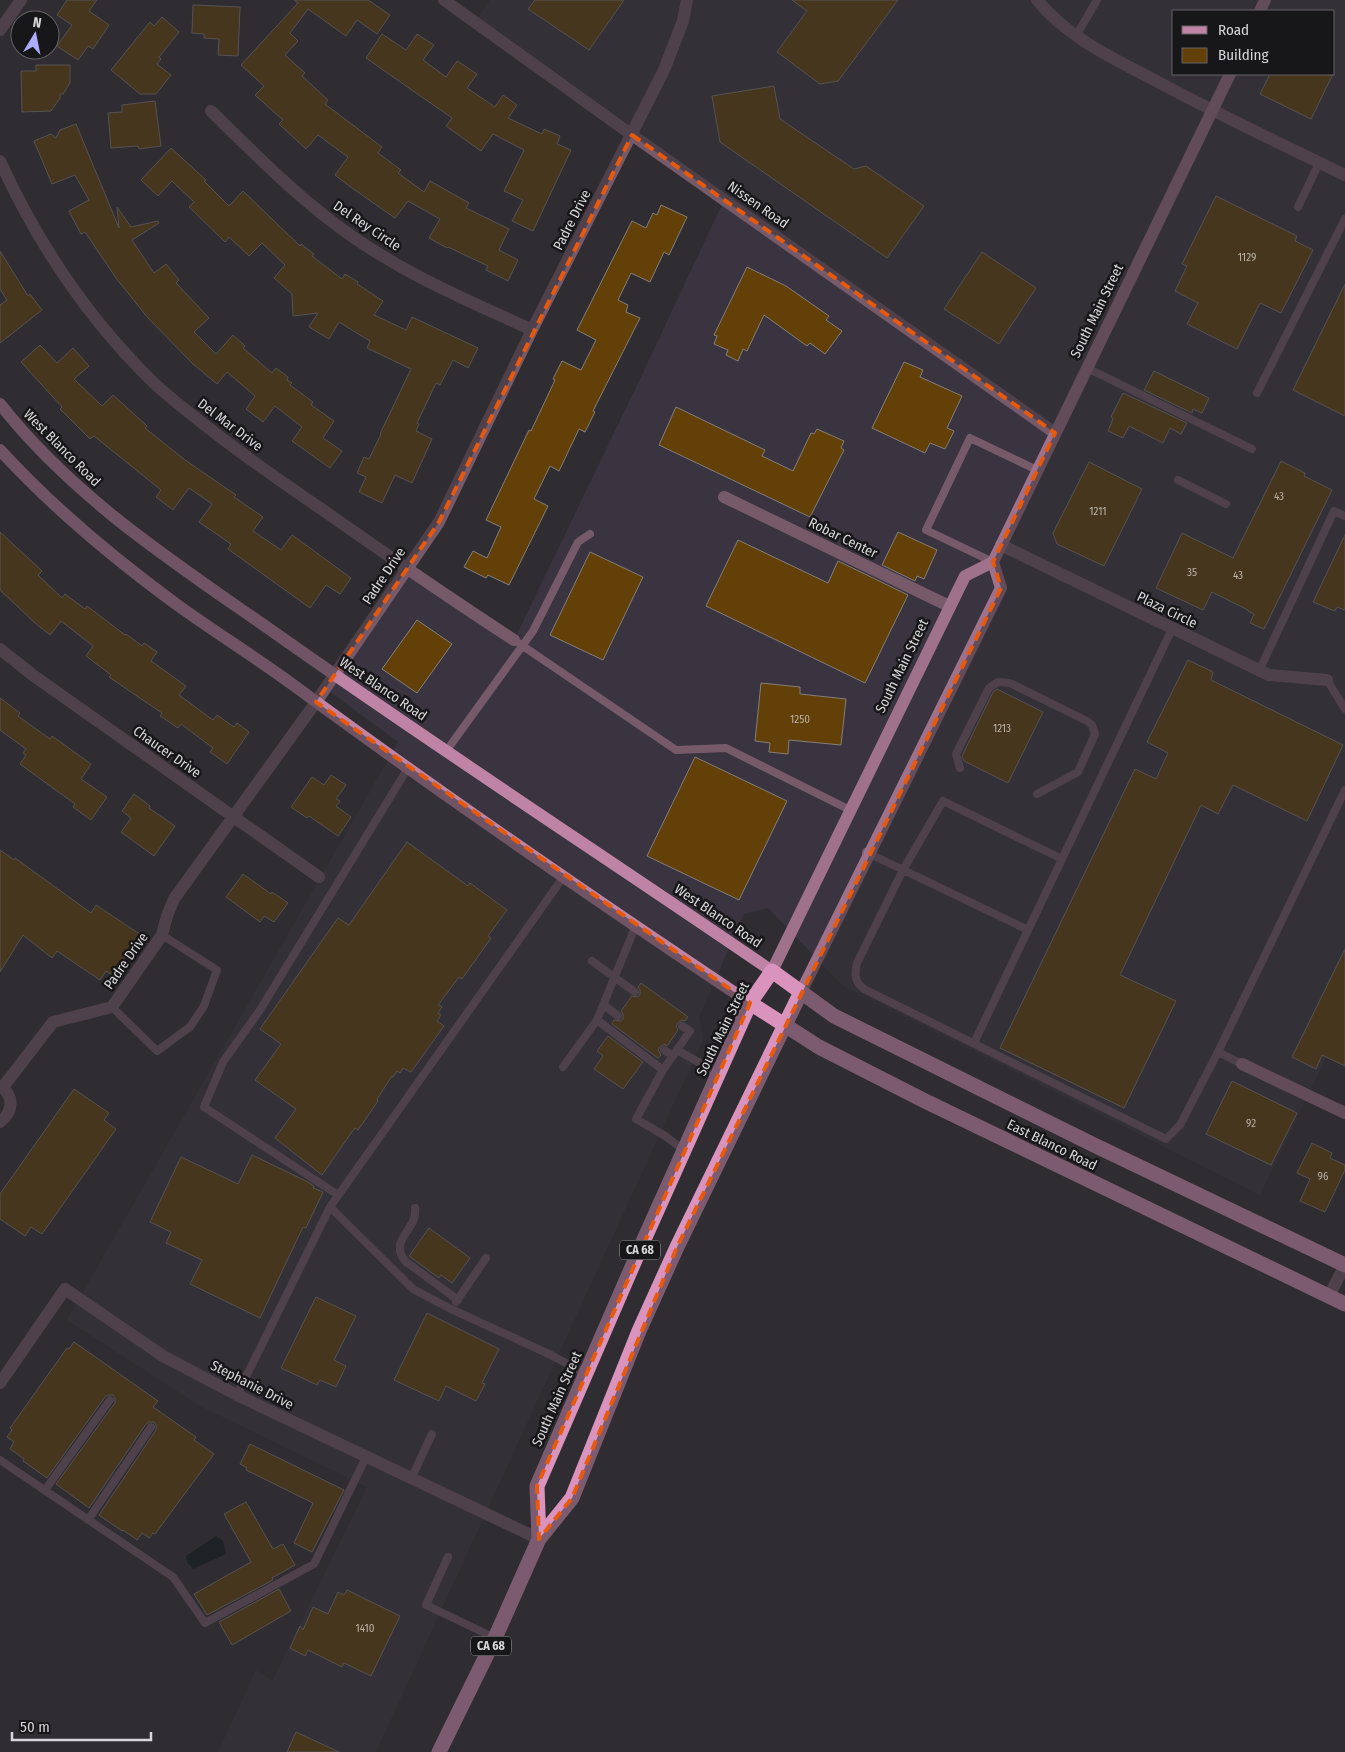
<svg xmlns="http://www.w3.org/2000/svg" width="1345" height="1752" viewBox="0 0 1345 1752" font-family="'Fira Sans Condensed',sans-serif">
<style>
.built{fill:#39343f;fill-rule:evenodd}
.water{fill:#081619}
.building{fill:#624008;stroke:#837f7a}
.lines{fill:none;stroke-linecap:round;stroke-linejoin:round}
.lane{stroke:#775a6a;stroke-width:8}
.street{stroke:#775a6a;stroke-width:12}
.secondary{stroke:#9f718b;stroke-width:12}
.primary{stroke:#be83a5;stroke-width:12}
.highway{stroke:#da93bc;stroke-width:15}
.marked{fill:none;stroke:#e8590c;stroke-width:4;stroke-dasharray:10 6;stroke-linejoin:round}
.labels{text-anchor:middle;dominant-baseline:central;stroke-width:5;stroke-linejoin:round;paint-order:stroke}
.number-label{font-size:11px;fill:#bab0a5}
.shield{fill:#171618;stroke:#9d9c9f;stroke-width:1}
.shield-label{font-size:12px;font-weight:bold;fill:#d7d6d9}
.street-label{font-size:14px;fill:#d7d6d9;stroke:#171618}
</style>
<rect width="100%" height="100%" fill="#2f2d32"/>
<path class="built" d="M490,0H1345V1018L1260,1195L843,986L768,908L744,914L699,1017L703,1040L376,1752H218L256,1670L272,1681L367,1487L200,1406L67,1320L398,742L325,688L408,569L514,640L639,381L724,200L475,22ZM1174,11H1334V74H1174Z"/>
<path class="water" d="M216,1536L223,1541L226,1554L193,1569L187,1562L186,1556Z"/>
<path class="building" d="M67,0H97L89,11L109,25L93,49L88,46L78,60L57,46L72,25L57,15Z
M294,0H368L390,15L377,34L357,20L346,36L308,9L290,33L298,41L285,55L305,73L302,76L328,100L325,104L382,147L378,153L401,170L398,173L424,192L430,181L469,203L466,208L509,229L499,250L518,260L508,281L486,270L488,266L448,247L447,248L429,238L440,219L408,201L395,218L352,188L335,175L348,157L318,135L306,149L279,124L283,120L255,95L264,86L241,65L298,3Z
M535,0H624L589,50L528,9Z
M792,0H898L838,81L820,84L777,52L807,11Z
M193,5L240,7L238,56L218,55L219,39L204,38V34L192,33Z
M162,17L179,32L159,57L161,59L157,64L171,75L156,94H140L111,70L150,22L154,26Z
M382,34L406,50L417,34L434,45L423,60L446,77L457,61L477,74L467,88L495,107L503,95L517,105L508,118L542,134L544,129L560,136L557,144L571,150L533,231L512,221L523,200L504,191L524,150L493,134L481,151L446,126L452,118L366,58Z
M36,65H70V83L63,94H60V98L51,111L22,112L21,71H36Z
M1270,74H1333L1311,119L1260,94Z
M774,86L780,119L854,169L866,166L924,206L887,258L720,142L712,96Z
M155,101L161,146L139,149L138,146L111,148L108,113L122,112V105Z
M76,124L119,228L117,207L131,227L158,221L159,223L132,240L154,273L166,264L179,280L176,283L209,318L194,332L216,354L233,335L245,346L243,348L272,373L276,368L288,377L287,380L292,383L290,385L313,402L311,405L334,421L323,438L342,451L330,468L292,441L302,427L275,406L263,422L246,409L255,396L227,372L217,384L193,364L148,318L116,278L85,232L81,234L69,211L89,200L75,175L52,184L34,141L51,134L56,138L60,130Z
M171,148L206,180L204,181L229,206L243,191L300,246L301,244L314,254L312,256L342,279L345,274L358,282L357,284L383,301L374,315L406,330L412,317L478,348L468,368L453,360L440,385L436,383L417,423L419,424L416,431L432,439L412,483L395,475L382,503L359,492L366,477L357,473L364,457L369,459L381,434H380L411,369L367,348L370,341L339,322L329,339L309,327L318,313L293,316L292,294L274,278L285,265L262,243L249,256L229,237L225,242L189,207L194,202L172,181L158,196L141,180Z
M1216,196L1297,236L1295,241L1313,250L1281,313L1260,303L1237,349L1187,324L1198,303L1175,291L1187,266L1182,264Z
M661,205L687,217L669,255L664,252L650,282L631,273L618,300L628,305L626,312L640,318L593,411L595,412L585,432L579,429L559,471L550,466L534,499L548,506L509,585L488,575L486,578L464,567L473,551L487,558L501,527L486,520L529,430L531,431L555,380L553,379L562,361L581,370L596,340L577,330L632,221L646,228L653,213L657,215Z
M0,251L28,296L30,294L42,310L0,343V305L7,300L0,289Z
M982,252L1036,288L999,344L944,309Z
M747,267L786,286L829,316L826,320L842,331L825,354L810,343L807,346L764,315L747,351L743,349L738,361L726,355L728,350L714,344L717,336L714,335Z
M1345,284V416L1293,390Z
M40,345L57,363L73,348L89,366L74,379L102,406L113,395L147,426L145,428L185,460L236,495L234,497L263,517L253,531L281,550L292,535L351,578L340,594L326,585L310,608L228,549L231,544L199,522L212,504L189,488L173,510L156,497L161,490L94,436L90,439L60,409L62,407L21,362Z
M904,362L923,370L920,377L962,396L947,428L954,431L945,449L930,443L925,453L872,428Z
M1154,371L1209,398L1202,413L1193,409L1192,413L1144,390Z
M1123,393L1187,423L1181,434L1170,428L1163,443L1129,426L1123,438L1108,431L1113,419L1111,417Z
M676,407L765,450L762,456L793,471L811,433L814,434L817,429L844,441L841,448L844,450L810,517L659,445Z
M1281,461L1305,473L1304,476L1332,490L1264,629L1250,623L1254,614L1248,611V610L1212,592L1203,610L1156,588L1182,533L1233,558Z
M1089,462L1142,489L1104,566L1057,544L1053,533Z
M0,532L42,571L38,575L62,598L65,594L85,609L87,606L125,635L126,634L142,646L144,643L157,652L151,661L186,686L179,695L213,720L217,715L234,727L237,723L249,732L227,764L210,752L213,748L181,724L178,728L160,716L162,713L109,677L111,675L86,656L93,646L61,621L50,635L35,623L0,590Z
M898,532L937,550L924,579L917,576L915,581L882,565Z
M1345,535V610L1337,607L1335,611L1313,602Z
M738,540L828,583L838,561L908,595L865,683L706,606Z
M590,552L643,577L603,660L550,635Z
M417,620L452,644L417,693L382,669Z
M1188,660L1213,672L1211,680L1343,745L1307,821L1233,785L1218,814L1201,805L1120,975L1176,1001L1124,1108L1000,1048L1135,769L1156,779L1168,753L1147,742Z
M761,683L800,687V694L846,699L841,745L789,740L788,754L769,752L770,743L755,741Z
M997,689L1043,712L1008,783L964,761L962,756L993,692Z
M0,698L20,713L18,716L50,739L52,736L91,764L81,779L107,797L91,820L73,807L75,804L20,764L26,755L23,753L26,749L0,730Z
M695,757L787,801L739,900L647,856Z
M331,775L346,785L336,799L340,801L336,806L351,817L338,836L309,816L307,818L291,807L312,777L324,785Z
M134,794L150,806L149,808L175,826L154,856L121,832L131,818L122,811Z
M407,842L468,886L470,883L507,910L488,936L491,938L462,979L459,977L438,1005L442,1007L438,1013L441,1015L437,1021L444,1026L411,1072L403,1068L400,1073L397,1071L393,1077L392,1076L377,1099L378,1101L358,1130L355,1128L351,1133L322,1175L275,1138L296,1109L255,1080L281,1044L260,1029L338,918L349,925Z
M0,850L14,860L15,858L91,913L96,905L141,935L112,975L106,971L100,980L57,951L52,958L23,935L0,972Z
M243,874L271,894L272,892L288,903L274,922L264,916L260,922L226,897Z
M1345,949V1066L1322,1055L1316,1069L1292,1057Z
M641,983L688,1017L685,1021L682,1020L678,1023L676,1026L678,1030L667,1046L664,1044L660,1047L658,1050L661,1055L658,1058L612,1024L614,1020L620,1021L623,1019V1014L621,1011L632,996L637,997L640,995V990L638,987Z
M608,1036L643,1062L623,1089L594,1069L603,1056L597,1051Z
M1232,1081L1297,1113L1271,1165L1206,1134Z
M74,1089L109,1113L104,1120L116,1129L42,1234L31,1227L25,1236L0,1219V1194Z
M1312,1143L1332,1153L1330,1158L1345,1165V1170L1325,1212L1300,1201L1310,1179L1297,1173Z
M252,1155L308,1182L314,1186L313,1188L323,1192L306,1228L303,1227L260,1318L190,1284L202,1260L166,1243L171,1232L150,1222L181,1157L238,1184Z
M429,1228L470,1258L452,1283L441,1275L439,1278L409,1256Z
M316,1297L356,1316L334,1360L346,1366L336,1387L320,1380L317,1385L281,1368Z
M427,1313L499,1349L482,1383L485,1384L476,1401L446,1386L439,1401L394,1380Z
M74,1342L158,1401L153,1407L196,1437L194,1440L214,1454L155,1534L153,1533L149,1538L142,1533L137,1540L123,1530L122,1531L99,1515L156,1430V1425L154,1422H149L146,1424L89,1508L56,1484L115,1403V1398L113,1395H108L105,1397L47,1478L23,1461L24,1459L10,1449L14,1442L7,1437L12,1430L10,1428L67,1348L69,1349Z
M250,1444L344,1490L312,1552L294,1543L313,1503L246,1470L247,1468L240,1464Z
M246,1502L273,1549L283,1544L295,1565L272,1578L273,1580L207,1615L194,1594L251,1562L224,1514Z
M279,1589L291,1611L232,1645L219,1622Z
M347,1590L400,1616L371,1676L344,1663L342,1667L308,1650L305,1656L290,1648L300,1626L303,1630L313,1607L328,1614L338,1592L344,1595Z
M296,1732L339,1752H287Z"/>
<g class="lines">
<path class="lane" d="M1076,36L1097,0
M1298,207L1319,163
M1087,368L1252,449
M1257,393L1345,219
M1178,480L1226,504
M993,562L926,530L970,438L1037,470
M514,640L676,750L726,748L850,810
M1259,671L1334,511L1345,516
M1327,680L1345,709
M447,750L533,631L578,542L590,534
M960,768L956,754L989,688L998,682L1010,683L1087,721L1092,725L1095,734L1078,772L1037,794
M866,852L1028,930
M1062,859L943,801L903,870L857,963C854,975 855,982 864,989L1166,1139L1180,1125L1218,1052L1242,1064
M592,961L635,992
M604,1005L618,1016
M112,1007L157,1051L190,1027L204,1006L217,970L162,935
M597,1020L636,925
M974,1043L1172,629
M664,1050L673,1056
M677,1050L700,1063L717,1076
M1218,1052L1345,790
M563,1067L597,1020L663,1070L636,1119L665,1136L685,1151
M663,1070L690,1031L682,1026
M338,1195L204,1107L223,1062L260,1010L408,768
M330,1207L413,1289L451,1309L551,1355L586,1374
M415,1208C418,1230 388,1239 405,1261L458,1300
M456,1302L486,1258
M237,1395L330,1207L564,876
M0,1460L173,1577L205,1623L314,1564L366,1457
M411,1479L432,1434
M45,1490L110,1400
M88,1520L151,1427
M448,1557L426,1605L495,1638"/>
<path class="street" d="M444,0L632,135L1055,433
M1037,0C1069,39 1115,59 1158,82C1220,115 1283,145 1345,175
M0,30L21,0
M211,111C257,156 303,203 356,239C411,277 472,302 532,330
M0,161C38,244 89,320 154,383C172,400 191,414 210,429C246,457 283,483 320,508C384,553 448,597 514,640
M724,497L949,606
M1001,545L1269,675L1327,680
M0,649L34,676L319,877
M0,1086C15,1096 13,1112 0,1122
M3,1087L53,1022L112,1007L162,935L167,916L174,899L316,702L439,522L532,330L664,70L683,21L687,0
M1329,1296L1345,1265
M0,1383L65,1289L163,1356L237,1395L539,1539"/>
<path class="secondary" d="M1260,11L1265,0
M772,971L965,576L993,562L1230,74
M801,992L1001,588L993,562
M1242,1064L1345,1113"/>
<path class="primary" d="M0,404C77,502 184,569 285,640C445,753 610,860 772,971
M0,450C54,509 112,557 176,604C216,633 257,658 296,687C444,796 597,901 750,1003"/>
<path class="highway" d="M750,1003L819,1047L925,1101L1345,1304
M539,1539L537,1486L642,1244L750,1003L772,971L834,1016L1094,1145L1345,1265
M439,1752L495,1638L539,1539L572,1498L639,1331L677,1247L801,992"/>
</g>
<path d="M0 0H1345V1752H0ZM632,135L1055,433L993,562L1001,588L677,1247L572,1498L539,1539L537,1486L750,1003L316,702L439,522Z" fill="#2f2d32" fill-opacity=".55" fill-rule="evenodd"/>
<path class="marked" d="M632,135L1055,433L993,562L1001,588L677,1247L572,1498L539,1539L537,1486L750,1003L316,702L439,522Z"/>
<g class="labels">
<g class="number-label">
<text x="1247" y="257">1129</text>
<text x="1279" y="496">43</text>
<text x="1098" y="511">1211</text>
<text x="1192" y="572">35</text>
<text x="1238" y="575">43</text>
<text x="800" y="719">1250</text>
<text x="1002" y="728">1213</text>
<text x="1251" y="1123">92</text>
<text x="1323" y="1176">96</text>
<text x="365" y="1628">1410</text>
</g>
<g class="shield">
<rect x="620" y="1240.5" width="40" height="19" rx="4"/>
<rect x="471" y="1636.5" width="40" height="19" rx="4"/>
</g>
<g class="shield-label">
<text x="640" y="1250">CA 68</text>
<text x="491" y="1646">CA 68</text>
</g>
<g class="street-label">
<text transform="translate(758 205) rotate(35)">Nissen Road</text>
<text transform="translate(572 220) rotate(-63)">Padre Drive</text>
<text transform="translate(367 226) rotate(34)">Del Rey Circle</text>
<text transform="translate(1097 311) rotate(-64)">South Main Street</text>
<text transform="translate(230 425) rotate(37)">Del Mar Drive</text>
<text transform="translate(62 448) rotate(45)">West Blanco Road</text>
<text transform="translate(843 538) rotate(26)">Robar Center</text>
<text transform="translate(384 576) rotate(-56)">Padre Drive</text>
<text transform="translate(1167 610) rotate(26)">Plaza Circle</text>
<text transform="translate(902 666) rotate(-64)">South Main Street</text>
<text transform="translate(383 689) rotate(34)">West Blanco Road</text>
<text transform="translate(167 752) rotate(35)">Chaucer Drive</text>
<text transform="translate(718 916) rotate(34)">West Blanco Road</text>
<text transform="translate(126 961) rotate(-55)">Padre Drive</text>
<text transform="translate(723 1029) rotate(-64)">South Main Street</text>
<text transform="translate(1052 1145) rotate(26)">East Blanco Road</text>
<text transform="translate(252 1385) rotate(27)">Stephanie Drive</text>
<text transform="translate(557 1399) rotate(-66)">South Main Street</text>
</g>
</g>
<rect x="1172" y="10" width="162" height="65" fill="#171618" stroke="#646365"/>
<rect x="1182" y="26" width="25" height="8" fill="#be83a5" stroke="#646365"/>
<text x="1218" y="35" font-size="15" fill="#d7d6d9">Road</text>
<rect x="1182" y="48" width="25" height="15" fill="#624008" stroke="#646365"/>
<text x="1218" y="60" font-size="15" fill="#d7d6d9">Building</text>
<g transform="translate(35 35) rotate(10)"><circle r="24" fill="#171618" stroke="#646365"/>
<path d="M0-4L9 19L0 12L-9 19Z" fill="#abaffb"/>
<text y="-8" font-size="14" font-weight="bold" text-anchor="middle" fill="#d7d6d9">N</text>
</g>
<path d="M12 1732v8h139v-8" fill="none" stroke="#d7d6d9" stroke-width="2.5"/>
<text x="20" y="1732" font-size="15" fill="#d7d6d9" stroke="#171618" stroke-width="4" paint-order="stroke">50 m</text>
</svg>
